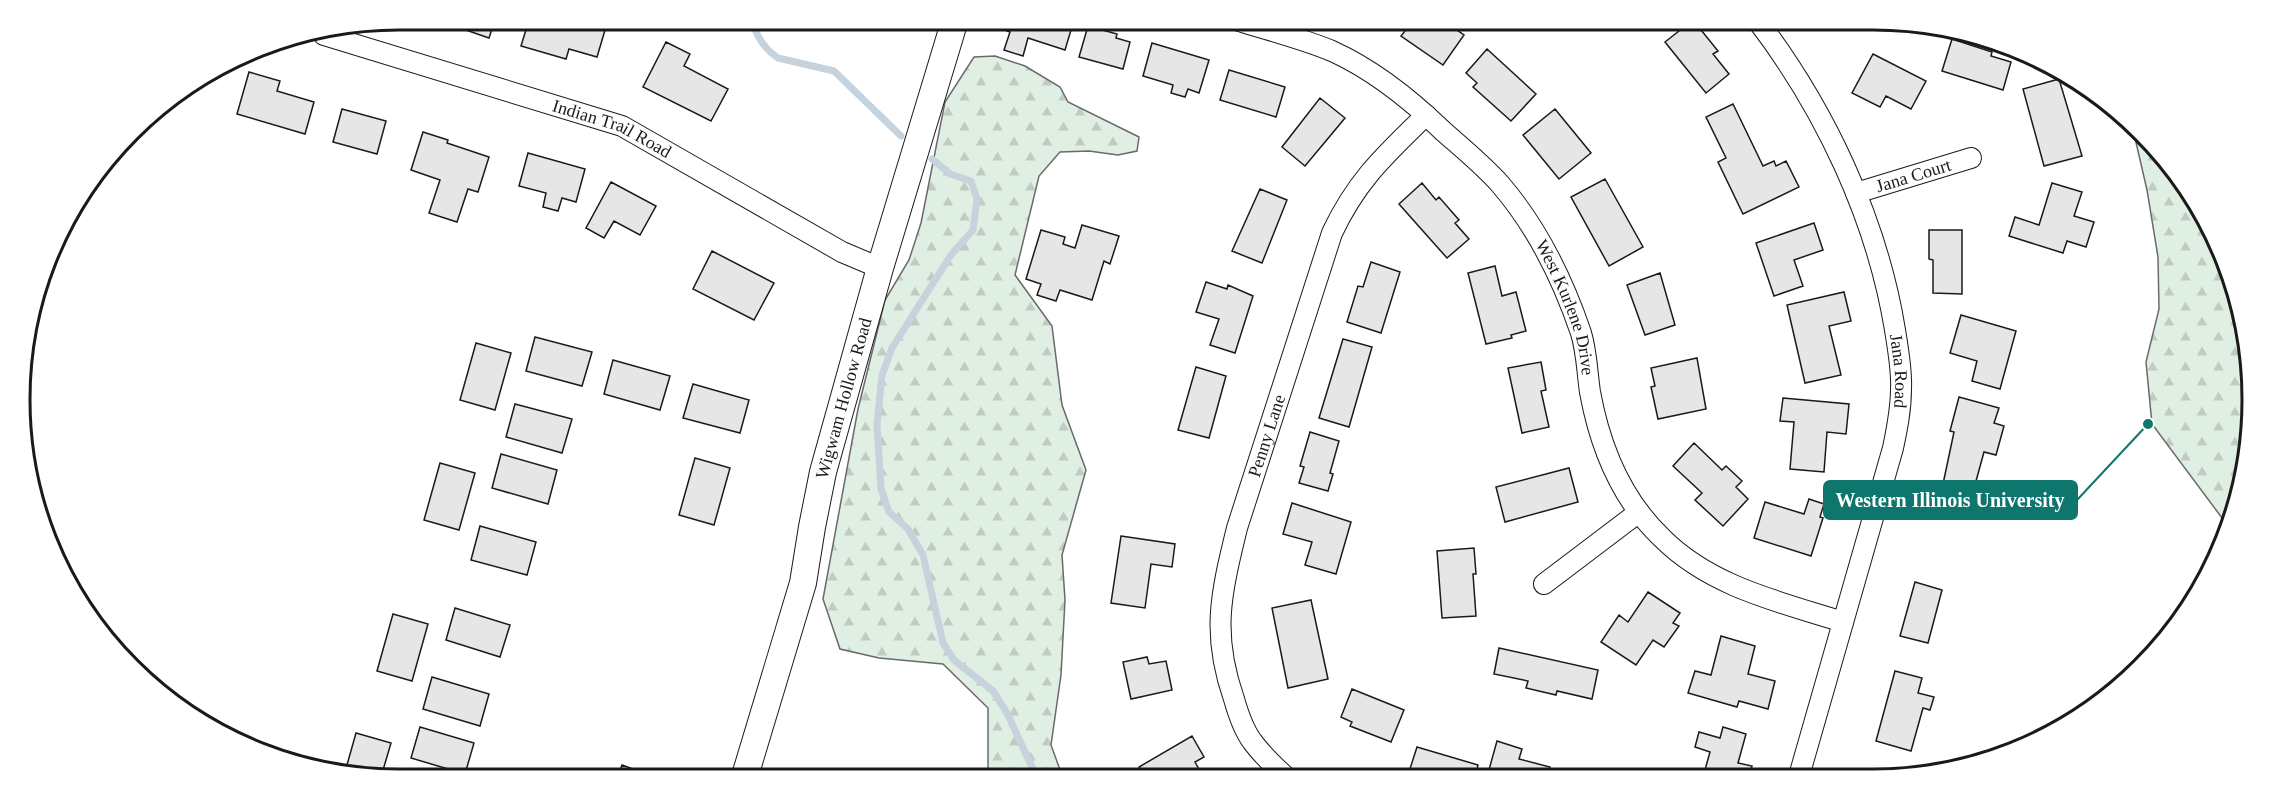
<svg xmlns="http://www.w3.org/2000/svg" width="2272" height="799" viewBox="0 0 2272 799" font-family="'Times New Roman',serif">
<style>
.forest{fill:url(#forest-firs);stroke:#6a6a6a;stroke-width:1.5}
.lines{fill:none;stroke-linecap:round;stroke-linejoin:round}
.stream{stroke:#c6d2dc;stroke-width:7}
.building{fill:#e6e6e6;stroke:#1a1a1a;stroke-width:1.5}
.minor-casing{stroke:#1a1a1a;stroke-width:22}
.tertiary-casing{stroke:#1a1a1a;stroke-width:28}
.minor{stroke:#fff;stroke-width:20}
.tertiary{stroke:#fff;stroke-width:26}
.labels{text-anchor:middle;dominant-baseline:central;stroke-width:4.5;stroke-linejoin:round;paint-order:stroke}
.street-label{font-size:18px;fill:#1a1a1a;stroke:#fff}
.rim{fill:none;stroke:#1a1a1a;stroke-width:3}
.leader{fill:none;stroke:#0f766e;stroke-width:2}
.callout-dot{fill:#0f766e;stroke:#fff;stroke-width:2}
.callout{fill:#0f766e;stroke:#0f766e;stroke-width:2}
.callout-label{font-size:20px;text-anchor:middle;font-weight:bold;fill:#fff}
</style>
<defs>
<pattern id="forest-firs" width="22" height="20" patternUnits="userSpaceOnUse" patternTransform="scale(1.5)"><rect width="22" height="20" fill="#e0efe3"/><path d="M5 1l3.5 6h-7zM16 11l3.5 6h-7z" fill="#c0ccc2"/></pattern>
</defs>
<rect width="100%" height="100%" fill="#fff"/>
<path class="forest" d="M995,56L1025,66L1060,87L1068,102L1139,137L1137,151L1118,155L1089,151L1060,152L1039,176L1015,275L1052,326L1062,405L1086,470L1062,555L1065,600L1061,675L1051,745L1063,778H988V708L943,664L879,658L840,649L823,599L858,409L885,300L909,260L921,223L945,102L974,57Z
M2128,125L2201,209L2249,350L2240,498L2228,526L2152,424L2146,362L2159,309L2158,257L2147,190L2135,138Z"/>
<g class="lines">
<path class="stream" d="M752,20C756,35 764,49 778,58L834,71L901,136
M932,159L950,174L971,181L977,199L973,230L951,255L892,348L882,375L877,425L881,489L889,512L908,529L923,555L943,643L954,660L993,691L1007,713L1037,778"/>
</g>
<path class="building" d="M437,20H495L489,38Z
M529,20H608L597,57L569,49L566,59L521,46Z
M1010,20H1074L1065,50L1028,38L1023,56L1004,50L1010,32L1007,31Z
M1397,20H1437L1440,22L1442,20L1464,35L1443,65L1401,36L1405,31L1394,24Z
M1693,20L1718,51L1713,54L1729,74L1706,93L1665,42Z
M1088,26L1117,34L1116,38L1130,42L1123,69L1079,57Z
M1952,39L1992,52L1991,56L2011,62L2003,90L1942,71Z
M666,42L690,54L684,66L728,89L711,121L643,87Z
M1152,43L1209,60L1199,93L1188,89L1185,97L1171,93L1173,85L1143,76Z
M1487,49L1536,94L1511,121L1473,87L1477,83L1466,73Z
M1873,54L1926,81L1911,109L1886,96L1880,107L1852,93Z
M1229,70L1285,87L1276,117L1220,100Z
M249,72L280,81L277,91L314,102L305,134L237,114Z
M2059,79L2082,156L2044,166L2023,89Z
M1320,98L1345,118L1305,166L1282,147Z
M1733,104L1763,166L1774,161L1776,166L1786,161L1799,187L1743,214L1718,162L1726,158L1706,117Z
M342,109L386,121L377,154L333,142Z
M1555,109L1591,153L1559,179L1523,135Z
M423,132L448,140L447,143L489,157L478,192L468,189L457,222L429,213L440,180L411,170Z
M528,153L585,169L576,202L562,198L558,211L543,207L546,193L519,186Z
M1605,179L1643,247L1609,266L1571,197Z
M611,182L656,206L640,235L614,221L604,238L586,228Z
M1422,183L1436,200L1439,197L1459,220L1455,223L1469,239L1447,258L1399,204Z
M2052,183L2082,192L2074,216L2094,222L2086,247L2067,241L2063,253L2009,236L2015,217L2039,225Z
M1260,189L1287,200L1262,263L1232,251Z
M1814,223L1823,250L1794,260L1803,286L1774,296L1756,243Z
M1082,225L1119,236L1110,264L1104,261L1092,300L1060,290L1056,301L1037,295L1041,284L1026,279L1041,230L1065,237L1063,244L1075,248Z
M1929,230H1962V294L1933,293V260L1929,259Z
M712,251L774,283L754,320L693,289Z
M1371,262L1400,272L1381,333L1347,322L1358,286L1363,287Z
M1495,266L1502,296L1516,292L1526,331L1511,335L1512,338L1486,344L1468,273Z
M1660,273L1675,325L1645,335L1627,285Z
M1206,282L1227,289L1228,285L1253,296L1235,353L1210,345L1219,319L1196,312Z
M1844,292L1851,321L1829,326L1841,375L1805,383L1787,305Z
M1961,315L2016,331L2000,389L1972,381L1977,361L1950,353Z
M535,337L592,352L582,386L526,371Z
M1343,339L1372,347L1349,427L1319,418Z
M476,343L511,353L495,410L460,400Z
M1697,358L1706,409L1658,419L1651,387L1655,386L1651,368Z
M613,360L670,376L660,410L604,394Z
M1541,362L1546,390L1541,391L1549,427L1522,433L1508,368Z
M1196,367L1226,376L1209,438L1178,430Z
M693,384L749,400L740,433L683,418Z
M1959,397L1999,408L1994,423L2004,426L1996,455L1984,452L1973,492L1943,484L1954,432L1950,431Z
M1783,398L1849,404L1846,434L1827,432L1824,472L1790,469L1794,422L1780,421Z
M515,404L572,419L562,453L506,437Z
M1310,432L1339,441L1330,473L1333,474L1328,491L1299,483L1304,467L1300,466Z
M1694,443L1722,470L1726,466L1742,481L1736,487L1748,499L1723,526L1695,500L1702,493L1673,466Z
M501,454L557,470L548,504L492,488Z
M695,458L730,468L714,525L679,515Z
M440,463L475,473L459,530L424,520Z
M1569,468L1578,502L1505,522L1496,487Z
M1809,499L1824,504L1820,517L1823,518L1811,556L1754,538L1765,502L1804,514Z
M1292,503L1351,522L1336,574L1305,565L1312,542L1283,534Z
M480,526L536,542L527,575L471,560Z
M1121,536L1175,544L1172,567L1151,564L1145,608L1111,603Z
M1474,548L1476,574H1473L1476,616L1442,618L1437,551Z
M1915,582L1942,590L1928,643L1900,636Z
M1648,592L1680,613L1673,623L1679,626L1664,647L1653,640L1636,665L1601,642L1619,615L1628,622Z
M1311,600L1328,679L1288,688L1272,608Z
M455,608L510,625L500,657L446,640Z
M393,614L428,624L412,681L377,671Z
M1721,636L1755,646L1748,674L1775,681L1768,709L1739,701L1737,707L1688,693L1695,671L1711,675Z
M1499,648L1598,670L1592,699L1557,691L1556,695L1526,688L1528,681L1494,674Z
M1147,657L1149,664L1166,661L1172,690L1131,699L1123,662Z
M1895,671L1922,678L1918,693L1934,697L1930,710L1923,708L1911,751L1876,741Z
M432,677L489,694L480,726L423,709Z
M1352,689L1404,710L1391,742L1350,726L1352,722L1341,717Z
M420,727L474,743L465,774L411,758Z
M1723,727L1746,734L1738,763L1752,766L1749,777H1703L1710,752L1695,747L1699,732L1720,738Z
M356,733L391,743L381,777L345,772Z
M1192,736L1204,757L1195,762L1201,773L1192,778H1146L1139,767Z
M1497,741L1522,749L1519,759L1550,767L1547,777H1487Z
M1417,747L1478,765L1475,777H1415L1408,775Z
M622,765L660,779H617Z"/>
<g class="lines">
<defs>
<g id="minor">
<path id="s1" d="M1236,20C1267,30 1301,38 1332,51C1374,70 1410,99 1443,131C1462,148 1483,165 1500,184C1537,227 1563,280 1581,333C1587,353 1587,372 1590,392C1600,447 1621,499 1662,538C1711,587 1780,602 1843,622"/>
<path id="s2" d="M1757,20C1825,109 1877,219 1895,330C1898,349 1902,370 1901,389C1901,410 1897,429 1893,448L1799,776"/>
<path id="s3" d="M324,35L622,126L842,252L880,268"/>
<path id="s4" d="M1856,193L1971,158"/>
<path d="M1544,584L1639,512"/>
<path id="s5" d="M1287,778C1274,766 1262,755 1252,741C1243,729 1238,713 1234,699C1211,633 1221,594 1237,528L1332,233C1357,180 1385,155 1426,115"/>
</g>
<g id="tertiary">
<path id="s6" d="M744,779L803,583L812,527L823,472L880,268L955,20"/>
</g>
</defs>
<use href="#minor" class="minor-casing"/>
<use href="#tertiary" class="tertiary-casing"/>
<use href="#minor" class="minor"/>
<use href="#tertiary" class="tertiary"/>
</g>
<g class="labels">
<g class="street-label">
<text stroke="none"><textPath href="#s3" startOffset="303">Indian Trail Road</textPath></text>
<text stroke="none"><textPath href="#s4" startOffset="60">Jana Court</textPath></text>
<text stroke="none"><textPath href="#s1" startOffset="458">West Kurlene Drive</textPath></text>
<text stroke="none"><textPath href="#s2" startOffset="384">Jana Road</textPath></text>
<text stroke="none"><textPath href="#s6" startOffset="394">Wigwam Hollow Road</textPath></text>
<text stroke="none"><textPath href="#s5" startOffset="368">Penny Lane</textPath></text>
</g>
</g>
<path d="M0 0H2272V799H0ZM399 30H1873A369 369 0 0 1 2242 399V400A369 369 0 0 1 1873 769H399A369 369 0 0 1 30 400V399A369 369 0 0 1 399 30Z" fill="#fff" fill-rule="evenodd"/>
<path class="rim" d="M399 30H1873A369 369 0 0 1 2242 399V400A369 369 0 0 1 1873 769H399A369 369 0 0 1 30 400V399A369 369 0 0 1 399 30Z"/>
<path class="leader" d="M2148 424L2077 500"/>
<circle class="callout-dot" cx="2148" cy="424" r="6"/>
<rect class="callout" x="1824" y="481" width="253" height="38" rx="6"/>
<g class="callout-label">
<text x="1950" y="507">Western Illinois University</text>
</g>
</svg>
